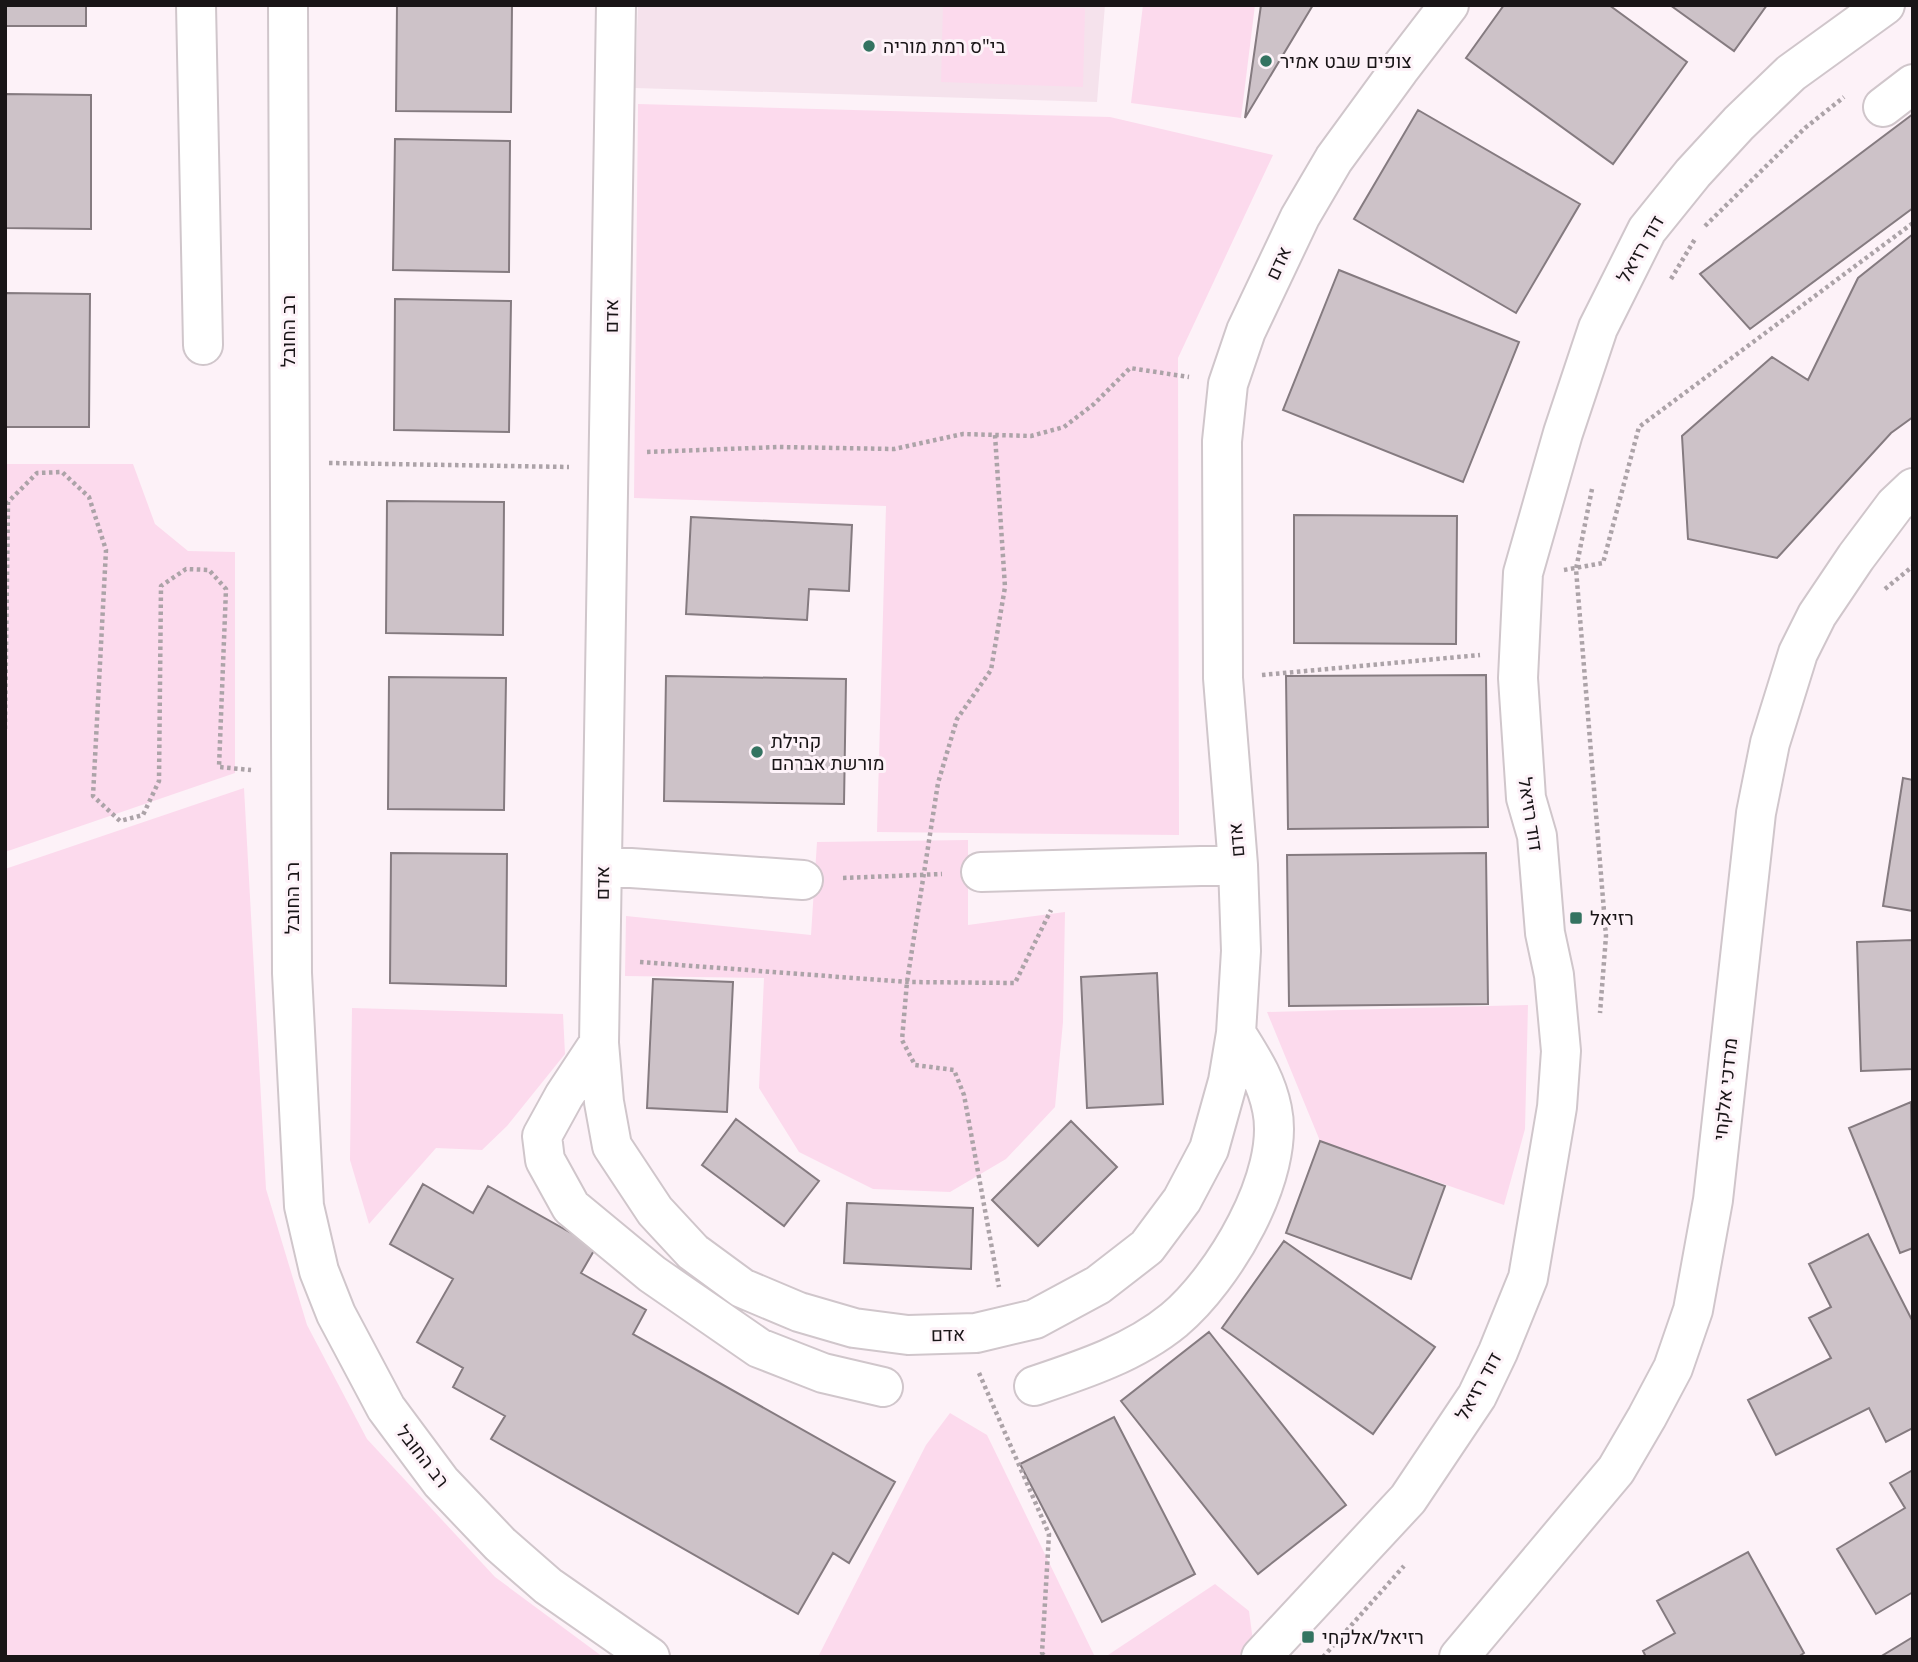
<svg xmlns="http://www.w3.org/2000/svg" width="1918" height="1662" viewBox="0 0 1918 1662" font-family="'Noto Sans',Heebo,sans-serif">
<style>
.built{fill:#f5e2ec}
.green{fill:#fcdaed}
.building{fill:#cdc2c8;stroke:#857b80;stroke-width:2}
.lines{fill:none;stroke-linecap:round;stroke-linejoin:round}
.minor-casing{stroke:#d0c6cb;stroke-width:42}
.path{stroke:#aca3a8;stroke-width:4.5;stroke-dasharray:3.5 3.5;stroke-linecap:butt}
.minor{stroke:#fff;stroke-width:38}
.poi-dot{fill:#347361;stroke:#fdf2f8;stroke-width:2.5}
.labels{text-anchor:middle;dominant-baseline:central;stroke-width:6;stroke-linejoin:round;paint-order:stroke}
.poi-label{font-size:19px;fill:#191517;stroke:#fdf2f8;text-anchor:start}
.street-label{font-size:19px;fill:#191517;stroke:#fdf2f8}
</style>
<rect width="100%" height="100%" fill="#fdf2f8"/>
<path class="built" d="M638,5H1105L1097,102L635,88Z"/>
<path class="green" d="M943,5L1085,8L1083,87L941,82Z
M1143,5H1255L1241,118L1131,103Z
M638,104L1110,117L1273,155L1178,358L1179,835L877,832L886,506L634,498Z
M5,464H133L155,524L188,551L235,552V773L5,852Z
M244,788L266,1189L307,1325L367,1439L495,1577L603,1657H5V869Z
M968,840V925L1065,912L1063,1022L1055,1107L1006,1159L950,1192L873,1189L799,1152L759,1088L764,978L625,976L626,916L811,935L817,842Z
M1528,1005L1525,1129L1504,1205L1320,1141L1267,1012Z
M352,1008L563,1014L565,1054L507,1126L482,1150L436,1148L369,1224L350,1160Z
M950,1413L987,1435L1095,1657H818L926,1445Z
M1215,1584L1249,1611L1253,1641L1238,1657H1105Z"/>
<path class="building" d="M5,5H86V26H5Z
M397,5H512L511,112L396,111Z
M1261,5H1313L1245,118Z
M1504,5H1609L1687,62L1613,164L1466,58Z
M1670,5H1767L1734,51Z
M5,94L91,95V229L5,228Z
M1418,110L1580,204L1516,313L1354,219Z
M1913,114V208L1750,329L1700,274Z
M395,139L510,141L509,272L393,270Z
M1913,234V417L1891,433L1777,558L1688,539L1682,436L1772,357L1808,380L1858,278Z
M1339,270L1519,342L1463,482L1283,410Z
M5,293L90,294L89,427H5Z
M395,299L511,301L509,432L394,430Z
M387,501L504,502L503,635L386,633Z
M1294,515L1457,516L1456,644L1294,643Z
M691,517L852,525L849,591L809,589L807,620L686,614Z
M1486,675L1488,827L1288,829L1286,676Z
M666,676L846,679L844,804L664,801Z
M389,677L506,678L504,810L388,809Z
M1903,778L1913,780V911L1883,906Z
M391,853L507,854L506,986L390,983Z
M1486,853L1488,1004L1289,1006L1287,855Z
M1913,940V1069L1861,1071L1857,942Z
M1157,973L1163,1104L1087,1108L1081,977Z
M653,979L733,982L727,1112L647,1108Z
M1911,1102L1913,1248L1900,1253L1849,1128Z
M736,1119L819,1181L784,1226L702,1165Z
M1071,1121L1117,1167L1038,1246L992,1200Z
M1320,1141L1445,1186L1411,1279L1286,1233Z
M423,1184L473,1213L488,1186L596,1247L581,1273L646,1310L633,1334L895,1482L849,1563L833,1553L798,1614L491,1439L505,1416L453,1387L463,1368L417,1342L453,1279L390,1244Z
M847,1203L973,1208L971,1269L844,1263Z
M1868,1234L1913,1322V1428L1886,1442L1869,1408L1776,1455L1748,1400L1831,1358L1809,1318L1831,1307L1809,1264Z
M1284,1241L1435,1347L1373,1434L1222,1328Z
M1209,1332L1346,1505L1258,1574L1121,1401Z
M1114,1417L1195,1574L1102,1622L1020,1464Z
M1913,1470V1592L1876,1614L1837,1549L1905,1508L1890,1483Z
M1748,1552L1804,1653L1798,1657H1646L1643,1651L1675,1633L1657,1601Z
M1913,1637V1657H1880Z"/>
<g class="lines">
<defs>
<path id="minor" d="M196,5L203,345
M288,5L292,973L304,1206L319,1271L336,1314L386,1408L441,1482L500,1544L548,1586L650,1657
M616,5L599,1043L604,1102L612,1146L655,1211L693,1252L742,1288L799,1312L854,1328L908,1335L976,1333L1035,1319L1098,1285L1147,1247L1182,1200L1209,1149L1228,1081L1236,1033L1241,951L1238,865L1223,678L1222,441L1228,384L1246,331L1300,217L1334,159L1399,70L1449,5
M1883,107L1913,84
M602,866L803,880
M981,872L1238,865
M599,1043L564,1096L542,1136L545,1160L571,1207L652,1274L759,1348L823,1373L883,1387
M1034,1386C1082,1370 1134,1353 1174,1320C1223,1279 1286,1175 1272,1109C1266,1079 1252,1059 1236,1033
M1261,1657L1408,1499L1477,1396L1498,1352L1528,1278L1557,1107L1561,1051L1554,975L1545,933L1537,836L1526,798L1518,678L1523,573L1563,433L1598,328L1647,230L1693,173L1739,123L1791,73L1885,5
M1459,1657L1616,1470L1647,1417L1673,1368L1693,1310L1713,1200L1756,813L1770,743L1798,653L1817,615L1856,557L1895,505L1913,488"/>
</defs>
<use href="#minor" class="minor-casing"/>
<path class="path" d="M1705,226L1805,128L1844,97
M1671,279L1695,239
M995,435L1005,587L991,670L957,719L938,783L907,982L902,1040L915,1065L954,1070L964,1095L999,1287
M647,452L779,447L894,449L963,434L1031,436L1064,427L1094,404L1130,368L1189,377
M329,463L569,467
M1592,489L1576,569L1606,936L1600,1013
M1564,570L1603,563L1639,427L1913,223
M1885,589L1913,566
M1262,675L1480,655
M5,729L8,502L37,473L62,472L89,497L106,550L93,796L120,821L143,815L159,781L161,586L186,569L209,570L226,589L219,767L251,770
M843,878L942,874
M640,962L907,982L1015,983L1051,910
M979,1373L1049,1534L1042,1653L1045,1657
M1323,1657L1404,1566"/>
<use href="#minor" class="minor"/>
</g>
<g class="poi-dot">
<circle cx="869" cy="46" r="7"/>
<circle cx="1266" cy="61" r="7"/>
<circle cx="757" cy="752" r="7"/>
<rect x="1569" y="911" width="14" height="14" rx="3.5"/>
<rect x="1301" y="1630" width="14" height="14" rx="3.5"/>
</g>
<g class="labels">
<g class="poi-label">
<text x="883" y="46">בי"ס רמת מוריה</text>
<text x="1280" y="61">צופים שבט אמיר</text>
<text x="771" y="741">קהילת<tspan x="771" dy="22">מורשת אברהם</tspan></text>
<text x="1590" y="918">רזיאל</text>
<text x="1322" y="1637">רזיאל/אלקחי</text>
</g>
<g class="street-label">
<text transform="translate(1640 249) rotate(-60)">דוד רזיאל</text>
<text transform="translate(1278 263) rotate(-65)">אדם</text>
<text transform="translate(611 316) rotate(-89)">אדם</text>
<text transform="translate(288 331) rotate(-90)">רב החובל</text>
<text transform="translate(1531 814) rotate(81)">דוד רזיאל</text>
<text transform="translate(1236 840) rotate(-95)">אדם</text>
<text transform="translate(602 883) rotate(-89)">אדם</text>
<text transform="translate(292 898) rotate(-90)">רב החובל</text>
<text transform="translate(1725 1089) rotate(-84)">מרדכי אלקחי</text>
<text transform="translate(948 1334) rotate(-1)">אדם</text>
<text transform="translate(1478 1386) rotate(-61)">דוד רזיאל</text>
<text transform="translate(423 1456) rotate(52)">רב החובל</text>
</g>
</g>
<rect width="1918" height="1662" fill="none" stroke="#191517" stroke-width="14"/>
</svg>
